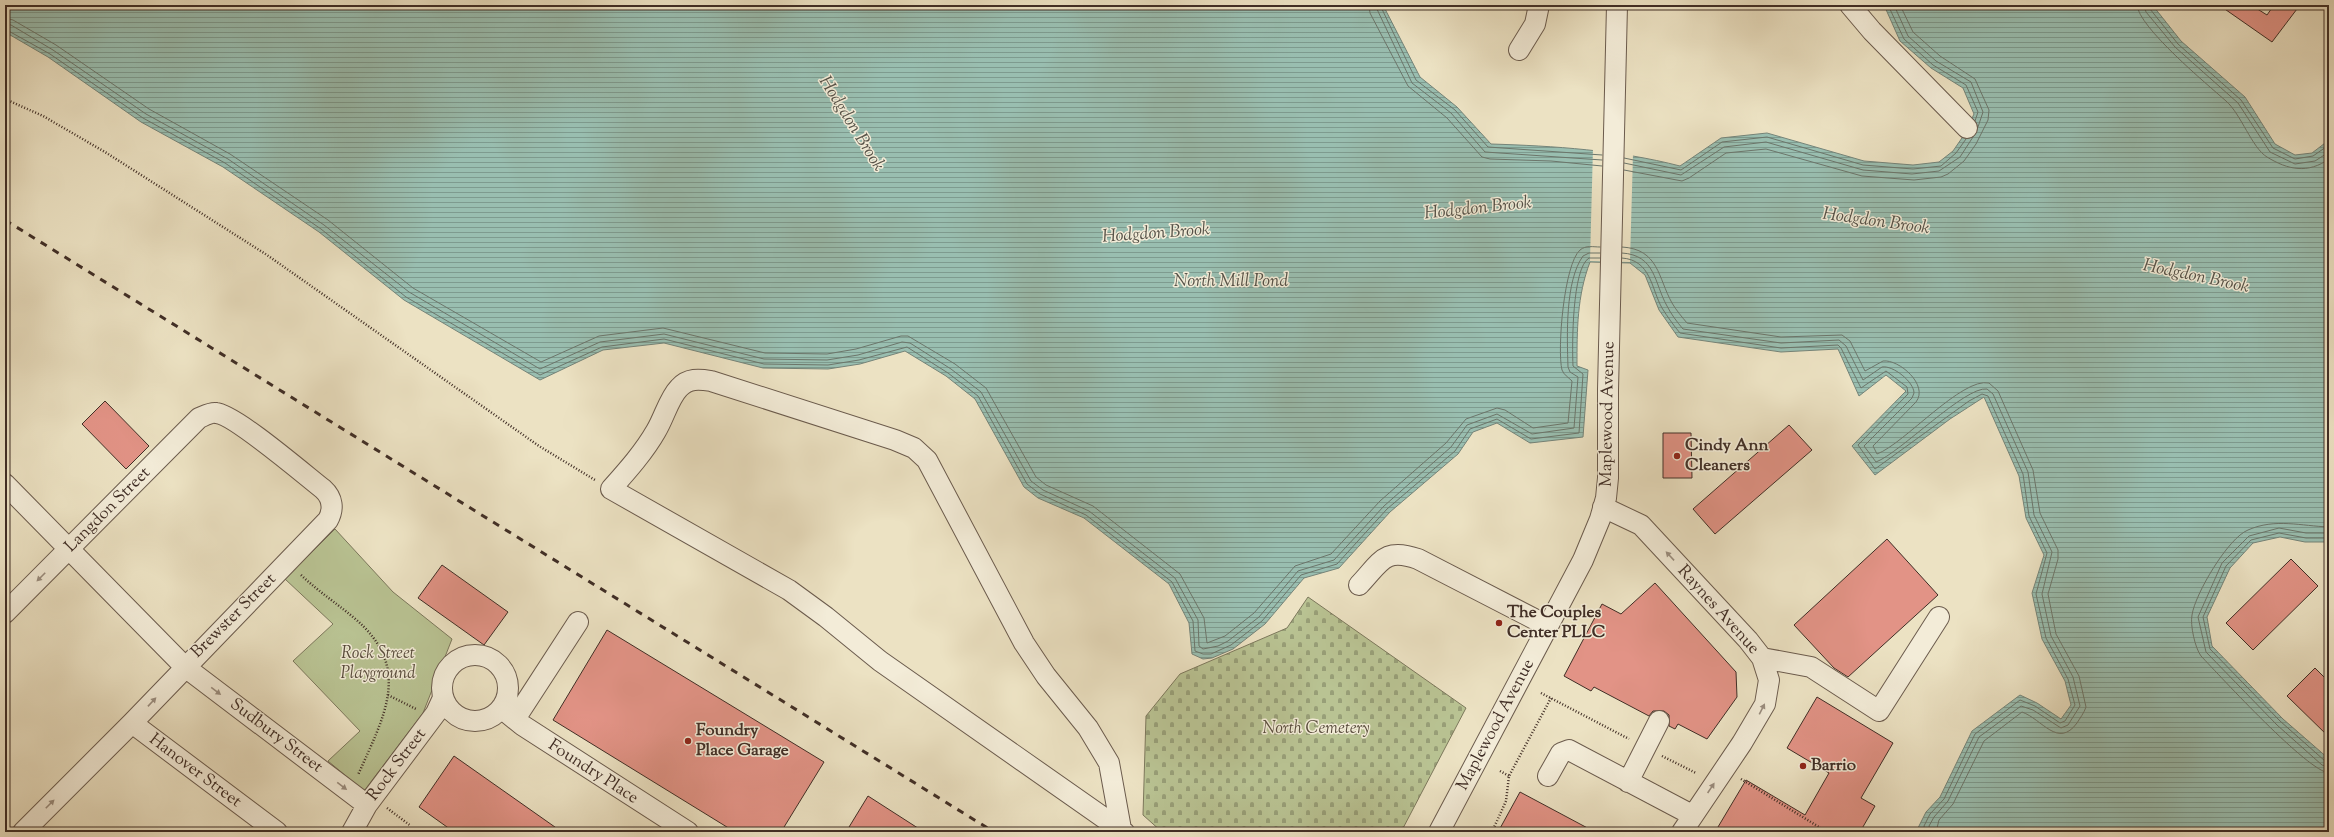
<svg xmlns="http://www.w3.org/2000/svg" width="2334" height="837" viewBox="0 0 2334 837" font-family="'Sorts Mill Goudy',serif">
<style>
.cemetery{fill:url(#cemetery-stones);stroke:#7c785c}
.green{fill:#b9c393;stroke:#7c785c}
.water{fill:url(#water-rules);stroke:#758479}
.pier{fill:#ece2c3}
.lines{fill:none;stroke-linecap:round;stroke-linejoin:round}
.shore{stroke:#6c766b;stroke-width:1}
.building{fill:#e29386;stroke:#402e26}
.minor-casing{stroke:#6b5b4d;stroke-width:22}
.path{stroke:#402e26;stroke-width:2.5;stroke-dasharray:1 2;stroke-linecap:butt}
.minor{stroke:#f3ecd8;stroke-width:20}
.rail{stroke:#402e26;stroke-width:3;stroke-dasharray:7 7;stroke-linecap:butt}
.oneway{fill:#9a8d7f}
.poi-dot{fill:#8f2418;stroke:#f3ecd8;stroke-width:1.5}
.labels{text-anchor:middle;dominant-baseline:central;stroke-width:3;stroke-linejoin:round;paint-order:stroke}
.street-label{font-size:17px;fill:#402e26;stroke:#f3ecd8}
.poi-label{font-size:17px;font-weight:bold;fill:#402e26;stroke:#f3ecd8;text-anchor:start}
.park-label{font-size:17px;font-style:italic;fill:#584c3c;stroke:#f3ecd8}
.water-label{font-size:18px;font-style:italic;fill:#565248;stroke:#f3ecd8}
</style>
<defs>
<pattern id="cemetery-stones" width="16" height="16" patternUnits="userSpaceOnUse"><rect width="16" height="16" fill="#b9c393"/><path d="M2 7V4a2 2 0 0 1 4 0v3zM10 15v-3a2 2 0 0 1 4 0v3z" fill="#989f78"/></pattern>
<pattern id="water-rules" width="6" height="5" patternUnits="userSpaceOnUse"><rect width="6" height="5" fill="#99beb0"/><path d="M0 2.5h6" fill="none" stroke="#7e9b8f"/></pattern>
</defs>
<rect width="100%" height="100%" fill="#ece2c3"/>
<filter id="stains"><feTurbulence type="fractalNoise" baseFrequency=".005" numOctaves="4"/><feColorMatrix values="0 0 0 0 .2 0 0 0 0 .09 0 0 0 0 .02 0 0 0 .5 -.17"/></filter>
<radialGradient id="worn" r=".72"><stop offset=".6" stop-color="#630" stop-opacity="0"/><stop offset="1" stop-color="#630" stop-opacity=".3"/></radialGradient>
<path class="cemetery" d="M1308,597L1466,708L1401,832H1162L1143,815L1146,716L1180,674L1287,628Z"/>
<path class="green" d="M335,529L393,592L452,639L423,713L364,791L328,761L360,731L293,661L333,624L285,579Z"/>
<path class="water" d="M5,5H1383L1420,77L1457,107L1491,144C1555,146 1618,150 1680,166L1721,138L1767,133L1864,161L1913,165L1939,162L1953,151L1964,135L1974,114L1963,88L1931,68L1900,41L1884,5H2148L2154,7L2181,41L2245,97L2275,144L2295,155L2312,153L2329,140V542H2305L2280,537L2253,543L2230,568L2207,617L2212,646L2283,719L2329,759V832H1923L1918,828L1926,812L1940,797L1972,731L2020,695L2037,703L2061,719L2071,705L2065,681L2042,639L2032,593L2044,555L2026,518L2019,476L1984,397L1950,419L1875,475L1852,446L1906,391L1886,375L1859,396L1838,349L1781,352L1678,337L1659,310L1645,275L1630,263L1590,262C1577,296 1577,330 1577,366L1588,370L1583,437L1530,443L1497,423L1473,432L1458,454L1390,512L1339,568L1304,578L1265,624L1233,649L1212,658L1203,659L1192,654L1189,623L1169,584L1084,518L1038,498L1024,487L975,399L946,376L905,351L860,364L828,369L763,368L664,343L603,350L540,380L404,300L319,232L223,167L141,122L48,57L5,32Z"/>
<path class="pier" d="M1593,147L1633,154L1630,262L1590,261Z"/>
<g class="lines">
<path class="shore" d="M1369,5L1370,13L1408,86L1447,118L1482,157L1490,159L1551,161L1602,166
M1375,5L1412,83L1451,113L1485,152L1602,160
M1380,5L1416,80L1455,110L1488,147L1602,155
M1888,5L1904,39L1933,65L1966,85L1978,112L1975,121
M1894,5L1908,36L1936,61L1971,82L1983,112L1978,127
M2137,5C2138,27 2208,85 2226,101C2241,114 2252,148 2267,157C2288,170 2308,174 2329,159
M2144,5L2146,12L2175,47L2238,103L2270,152L2295,164L2315,161L2329,152
M2149,5L2150,9L2178,44L2241,100L2273,148L2295,159L2313,156L2329,145
M5,18L13,20L56,45L149,109L230,154L328,220L413,288L541,362L599,336L663,328L765,353L827,354L856,349L901,336H908L955,364L986,388L1036,477L1046,485L1093,506L1180,574L1204,618L1207,643L1225,636L1254,613L1295,566L1331,554L1380,501L1446,443L1466,419L1497,408L1505,410L1533,428L1568,423L1572,381C1568,377 1564,375 1562,370C1557,350 1564,264 1580,250C1586,245 1593,247 1600,247
M5,24L11,25L53,50L146,114L228,159L324,225L409,292L540,369L600,342L664,334L764,359L827,360L858,355L902,342L910,343L951,369L981,392L1031,481L1043,490L1089,511L1175,578L1198,620L1199,646L1203,649L1218,646L1228,641L1259,617L1298,571L1334,560L1384,506L1451,447L1467,425L1497,414L1532,434L1574,428L1578,377L1570,372L1568,367C1567,336 1565,281 1583,256L1589,253H1600
M5,29L50,54L143,118L225,163L321,229L406,297L540,375L602,347L664,339L764,364L828,365L859,360L907,347L948,373L978,396L1027,484L1040,494L1086,515L1172,582L1193,621L1195,651L1203,654H1211L1231,645L1262,621L1301,575L1337,564L1387,509L1455,451L1470,429L1497,419L1531,439L1579,433L1583,374L1573,366C1572,346 1572,268 1589,258H1600
M1624,158L1681,170L1722,142L1767,137L1863,165L1913,169L1941,166L1956,153L1966,139
M1624,163L1681,175L1724,147L1766,142L1863,170L1912,174L1939,171L1960,157L1973,137
M1624,170L1682,181L1689,178L1726,153L1766,149L1862,176L1914,180L1941,177L1948,174L1964,161L1976,144L1988,120L1989,110L1975,79L1940,56L1913,32L1900,5
M1622,247C1659,249 1658,278 1672,303C1676,310 1682,317 1687,323L1781,337L1842,335L1850,341L1865,371L1883,361C1899,359 1929,385 1916,402L1873,446L1877,454C1904,444 1962,377 1989,383L1998,391L2033,470L2040,513L2058,550V559L2048,594L2056,634L2079,676L2086,707C2084,713 2080,718 2077,723C2058,749 2042,719 2022,712L1984,741L1953,804L1939,820L1936,832
M1622,253C1656,255 1654,283 1667,306C1671,314 1677,322 1683,329L1781,343L1839,340L1846,346L1863,380L1882,367C1893,365 1914,382 1914,393L1912,398L1864,446L1876,462C1900,453 1965,386 1987,389L1993,394L2028,472L2034,515L2052,552L2042,594L2051,636L2073,677L2080,706L2068,725L2061,728L2033,710L2021,706L1979,737L1948,801L1934,817L1929,826L1930,832
M1622,258C1651,260 1651,288 1662,308C1667,316 1674,326 1680,333L1781,348L1838,345L1841,348L1861,388L1886,371L1907,387L1908,394L1858,445L1875,469L1969,401L1982,394L1988,396L2023,474L2029,516L2047,553L2036,594L2046,638L2068,679L2075,705L2065,721L2060,723L2035,706L2020,700L1975,734L1944,799L1930,814L1924,826L1925,832
M2329,527C2301,526 2275,518 2248,530C2228,538 2195,594 2192,615C2190,625 2195,648 2201,656C2220,676 2308,772 2329,773
M2329,533H2306L2279,528L2249,536L2222,563L2198,617L2206,652L2277,725L2322,765L2329,767
M2329,538H2306L2279,533L2251,540L2226,566L2203,617L2210,649L2280,721L2325,761L2329,762"/>
</g>
<path class="building" d="M2219,5H2251L2267,15L2274,5H2300L2272,42Z
M105,401L149,446L126,469L82,424Z
M1789,425L1812,450L1715,534L1693,509Z
M1663,433H1691L1692,478H1663Z
M1887,539L1938,595L1848,677L1834,668L1794,625Z
M2291,559L2318,586L2253,650L2226,623Z
M442,565L508,612L484,645L418,598Z
M1655,583L1736,672L1737,697L1707,739L1678,724L1675,729L1669,726V715L1664,711H1653L1649,716L1594,687L1591,691L1564,676L1602,604L1621,614Z
M607,630L824,762L781,832H735L553,720Z
M2315,668L2329,682V737L2287,696Z
M1817,697L1893,743L1861,798L1875,806L1860,832H1715L1746,780L1805,815L1829,773L1787,748Z
M454,756L562,832H454L419,807Z
M1520,792L1595,832H1498Z
M868,796L924,832H846Z"/>
<g class="lines">
<defs>
<path id="minor" d="M1850,5L1872,31L1967,128
M1519,50L1535,24L1539,5
M5,484L185,667L367,805
M1603,507L1641,525L1748,640L1762,658L1769,680L1765,704L1742,743L1682,832
M1359,585C1381,562 1384,547 1418,559L1548,626
M5,613L199,418C204,416 211,412 216,413C234,414 305,475 323,489C333,498 334,509 328,520L132,723L23,832
M442 688a33 33 0 1 1 66 0a33 33 0 1 1-66 0Z
M1762,658L1811,667L1879,711L1939,617
M501,708L522,725L688,832
M515,719L578,622
M132,723L277,832
M1548,776L1561,753L1569,750L1692,815
M1628,782L1659,721
M1121,829L1109,763L1088,728L1046,676L1024,643L927,460L914,448L895,440L711,381C699,379 688,378 679,388C669,398 664,418 656,431C644,452 627,471 611,489L789,590L826,617L880,661L1124,832
M352,832L367,805L436,713L443,698
M1439,832L1583,560L1600,519L1606,498L1608,478V390L1617,5"/>
</defs>
<use href="#minor" class="minor-casing"/>
<path class="path" d="M5,99L43,116L105,152L267,255L539,446L595,480
M301,575C318,591 336,603 353,617C414,667 384,716 358,775
M1541,693L1629,739
M388,695L416,709
M1662,756L1696,773
M1500,771L1509,776
M1741,779L1827,832
M387,808L411,826
M1468,831L1470,832
M1492,832L1506,801L1509,776L1551,698"/>
<use href="#minor" class="minor"/>
<path class="rail" d="M5,220L994,832"/>
</g>
<defs><path id="oneway-solid" d="M-6-.8H1V-3.2L6.5 0L1 3.2V.8H-6Z"/></defs>
<g class="oneway">
<use href="#oneway-solid" transform="translate(1670 556) rotate(-133)"/>
<use href="#oneway-solid" transform="translate(41 577) rotate(135)"/>
<use href="#oneway-solid" transform="translate(216 691) rotate(37)"/>
<use href="#oneway-solid" transform="translate(152 702) rotate(-47)"/>
<use href="#oneway-solid" transform="translate(1762 709) rotate(-63)"/>
<use href="#oneway-solid" transform="translate(342 786) rotate(37)"/>
<use href="#oneway-solid" transform="translate(1711 788) rotate(-56)"/>
<use href="#oneway-solid" transform="translate(50 804) rotate(-45)"/>
</g>
<g class="poi-dot">
<circle cx="1677" cy="456" r="4"/>
<circle cx="1499" cy="623" r="4"/>
<circle cx="688" cy="741" r="4"/>
<circle cx="1803" cy="766" r="4"/>
</g>
<g class="labels">
<g class="street-label">
<text transform="translate(1608 414) rotate(-89)">Maplewood Avenue</text>
<text transform="translate(108 510) rotate(-45)">Langdon Street</text>
<text transform="translate(1718 610) rotate(48)">Raynes Avenue</text>
<text transform="translate(234 616) rotate(-45)">Brewster Street</text>
<text transform="translate(1496 725) rotate(-62)">Maplewood Avenue</text>
<text transform="translate(276 736) rotate(37)">Sudbury Street</text>
<text transform="translate(397 765) rotate(-53)">Rock Street</text>
<text transform="translate(195 771) rotate(37)">Hanover Street</text>
<text transform="translate(593 772) rotate(33)">Foundry Place</text>
</g>
<g class="poi-label">
<text x="1685" y="446">Cindy Ann<tspan x="1685" dy="20">Cleaners</tspan></text>
<text x="1507" y="613">The Couples<tspan x="1507" dy="20">Center PLLC</tspan></text>
<text x="696" y="731">Foundry<tspan x="696" dy="20">Place Garage</tspan></text>
<text x="1811" y="766">Barrio</text>
</g>
<g class="park-label">
<text x="378" y="654">Rock Street<tspan x="378" dy="20">Playground</tspan></text>
<text x="1316" y="729">North Cemetery</text>
</g>
<g class="water-label">
<text transform="translate(851 124) rotate(58)">Hodgdon Brook</text>
<text transform="translate(1478 209) rotate(-6)">Hodgdon Brook</text>
<text transform="translate(1876 222) rotate(8)">Hodgdon Brook</text>
<text transform="translate(1156 234) rotate(-4)">Hodgdon Brook</text>
<text transform="translate(2196 277) rotate(12)">Hodgdon Brook</text>
<text x="1231" y="282">North Mill Pond</text>
</g>
</g>
<rect width="2334" height="837" fill="none" stroke="#ece2c3" stroke-width="20"/>
<rect x="6" y="6" width="2322" height="825" fill="none" stroke="#402e26" stroke-width="2"/>
<rect x="10" y="10" width="2314" height="817" fill="none" stroke="#402e26"/>
<rect width="100%" height="100%" filter="url(#stains)"/>
<rect width="100%" height="100%" fill="url(#worn)"/>
</svg>
